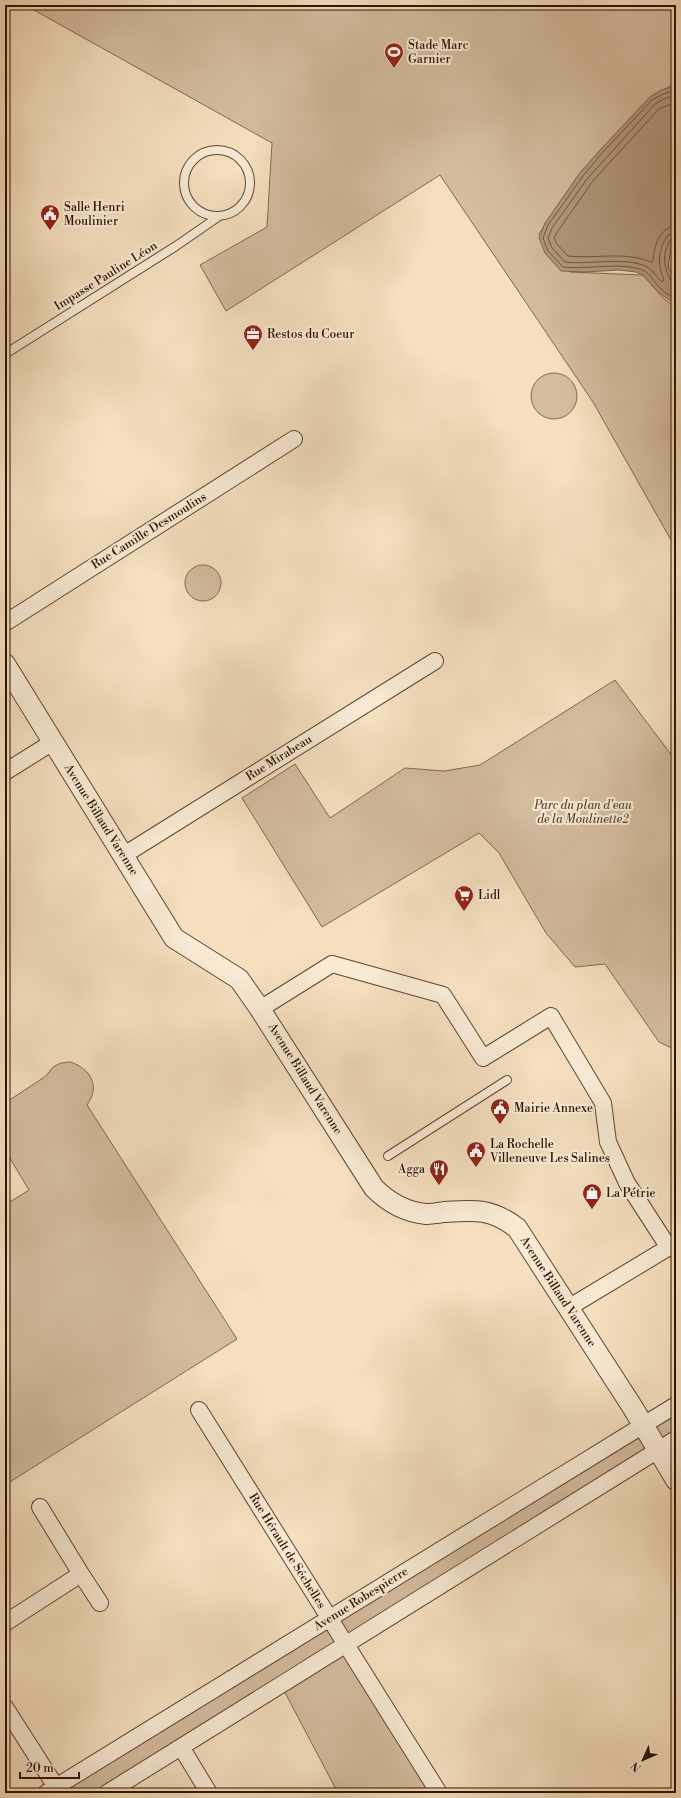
<svg xmlns="http://www.w3.org/2000/svg" width="681" height="1798" viewBox="0 0 681 1798" font-family="'Libre Bodoni',serif">
<style>
.green{fill:#d4bc9f;stroke:#826750}
.water{fill:#b2997e;stroke:#7e634c}
.lines{fill:none;stroke-linecap:round;stroke-linejoin:round}
.shore{stroke:#71563f;stroke-width:1}
.service-casing{stroke:#614530;stroke-width:10}
.minor-casing{stroke:#614530;stroke-width:18}
.tertiary-casing{stroke:#614530;stroke-width:22}
.service{stroke:#f8ead5;stroke-width:8}
.minor{stroke:#f8ead5;stroke-width:16}
.tertiary{stroke:#f8ead5;stroke-width:20}
.labels{text-anchor:middle;dominant-baseline:central;stroke-width:4;stroke-linejoin:round;paint-order:stroke}
.poi-label{font-size:12px;fill:#301200;stroke:#f8ead5;text-anchor:start}
.street-label{font-size:12px;fill:#301200;stroke:#f8ead5}
.park-label{font-size:12px;font-style:italic;fill:#614530;stroke:#f8ead5}
</style>
<rect width="100%" height="100%" fill="#f5dfbf"/>
<filter id="stains"><feTurbulence type="fractalNoise" baseFrequency=".005" numOctaves="4"/><feColorMatrix values="0 0 0 0 .2 0 0 0 0 .09 0 0 0 0 .02 0 0 0 .5 -.17"/></filter>
<radialGradient id="worn" r=".72"><stop offset=".6" stop-color="#630" stop-opacity="0"/><stop offset="1" stop-color="#630" stop-opacity=".3"/></radialGradient>
<path class="green" d="M25,5H676V83L650,97L580,173L539,234L570,272L643,275L663,298L676,308V549L593,402L440,175L226,311L200,265L267,227L272,143Z
M676,239V281C665,269 667,252 676,239Z
M531 396a23 23 0 1 1 46 0a23 23 0 1 1-46 0Z
M185 583a18 18 0 1 1 36 0a18 18 0 1 1-36 0Z
M615,680L676,761V1050L659,1042L605,964L575,967L546,933L499,853L479,833L322,927L242,798L295,764L330,818L405,768L444,771L480,765Z
M70,1062C90,1068 101,1086 87,1105L237,1339L5,1485V1205L29,1190L5,1150V1103L46,1076L53,1067L61,1063Z
M676,1405V1439L341,1647L439,1793H338L281,1685L107,1793H48Z"/>
<path class="water" d="M676,86V239L671,248L668,267L676,281V305L658,292L643,275L636,272L619,270L585,272L561,271L545,253L539,238L545,223L580,173L600,150L650,97L661,90Z"/>
<g class="lines">
<path class="shore" d="M676,90L663,94L652,100L603,152L583,176L548,225L543,238L548,251L563,267C586,270 624,261 644,271C651,274 655,284 661,289C665,293 671,296 676,300
M676,95L664,99L655,104L587,179L552,228L548,238L552,248L565,262C589,265 626,256 647,267C653,270 657,278 662,282L664,280C657,265 658,249 668,235L676,232
M676,102L659,109L612,160L592,182L558,231L554,238L557,244L568,256C597,259 624,251 651,262L653,261C654,247 659,227 676,226
M676,237L671,239C662,253 663,266 671,281L676,284"/>
<defs>
<path id="service" d="M184 183a33 33 0 1 1 66 0a33 33 0 1 1-66 0Z
M5,354L176,246L218,217
M388,1156L507,1080"/>
<path id="minor" d="M5,623L294,439
M5,772L53,742
M124,855L435,661
M260,1009L332,964L443,995L483,1058L551,1016L603,1103L608,1142L627,1183L669,1248
M568,1308L676,1243
M199,1410L439,1793
M81,1574L100,1603
M5,1623L81,1574L40,1507
M5,1707L56,1787
M181,1747L209,1793
M46,1793L676,1405
M107,1793L676,1439"/>
<path id="tertiary" d="M5,664L174,938L239,979L260,1009L374,1188C389,1203 405,1212 426,1214C432,1214 438,1213 444,1212C475,1210 491,1208 517,1228L633,1408L676,1480"/>
</defs>
<use href="#service" class="service-casing"/>
<use href="#minor" class="minor-casing"/>
<use href="#tertiary" class="tertiary-casing"/>
<use href="#service" class="service"/>
<use href="#minor" class="minor"/>
<use href="#tertiary" class="tertiary"/>
</g>
<defs>
<symbol id="stadium-pin" viewBox="-11 -11 22 30"><path d="M0 17L-7.5 6A9.5 9.5 0 1 1 7.5 6Z" fill="#8f2418" stroke="#f8ead5"/><path d="M0-5a6.5 5 0 1 0 0 10a6.5 5 0 1 0 0-10ZM-3.5-1.8h7v3.6h-7Z" fill="#fff"/></symbol>
<symbol id="civic-pin" viewBox="-11 -11 22 30"><path d="M0 17L-7.5 6A9.5 9.5 0 1 1 7.5 6Z" fill="#8f2418" stroke="#f8ead5"/><path d="M-.6-6.5H3V-4.5H.6V-3L4-1V1h2V6H-6V1h2V-1L-.6-3ZM-1.2 2.5V6h2.4V2.5Z" fill="#fff"/></symbol>
<symbol id="office-pin" viewBox="-11 -11 22 30"><path d="M0 17L-7.5 6A9.5 9.5 0 1 1 7.5 6Z" fill="#8f2418" stroke="#f8ead5"/><path d="M-6-3h4V-5.5h4V-3h4V5H-6ZM-1-4.5V-3h2v-1.5ZM-6 0V1H6V0Z" fill="#fff"/></symbol>
<symbol id="supermarket-pin" viewBox="-11 -11 22 30"><path d="M0 17L-7.5 6A9.5 9.5 0 1 1 7.5 6Z" fill="#8f2418" stroke="#f8ead5"/><path d="M-6-5.5h2.5l.6 2H6L4.5 2H-2.5L-4.4-4H-6ZM-1.5 3.2a1.3 1.3 0 1 0 .1 0ZM3 3.2a1.3 1.3 0 1 0 .1 0Z" fill="#fff"/></symbol>
<symbol id="restaurant-pin" viewBox="-11 -11 22 30"><path d="M0 17L-7.5 6A9.5 9.5 0 1 1 7.5 6Z" fill="#8f2418" stroke="#f8ead5"/><path d="M-5-6h1v4h1v-4h1v4h1v-4h1v5L-1.5 .5V6h-2V.5L-5-1ZM5-6V6H3V1.5H1.5Q1.5-4 5-6Z" fill="#fff"/></symbol>
<symbol id="shop-pin" viewBox="-11 -11 22 30"><path d="M0 17L-7.5 6A9.5 9.5 0 1 1 7.5 6Z" fill="#8f2418" stroke="#f8ead5"/><path d="M-5-2.5h2.3a2.7 3.5 0 0 1 5.4 0H5L5.5 6h-11ZM-1.5-2.5h3a1.5 2.3 0 0 0-3 0Z" fill="#fff"/></symbol>
</defs>
<g fill-rule="evenodd">
<use href="#stadium-pin" x="383" y="41" width="22" height="30"/>
<use href="#civic-pin" x="39" y="203" width="22" height="30"/>
<use href="#office-pin" x="242" y="323" width="22" height="30"/>
<use href="#supermarket-pin" x="453" y="884" width="22" height="30"/>
<use href="#civic-pin" x="489" y="1097" width="22" height="30"/>
<use href="#civic-pin" x="465" y="1140" width="22" height="30"/>
<use href="#restaurant-pin" x="428" y="1158" width="22" height="30"/>
<use href="#shop-pin" x="581" y="1182" width="22" height="30"/>
</g>
<g class="labels">
<g class="poi-label">
<text x="408" y="45">Stade Marc<tspan x="408" dy="14">Garnier</tspan></text>
<text x="64" y="207">Salle Henri<tspan x="64" dy="14">Moulinier</tspan></text>
<text x="267" y="334">Restos du Coeur</text>
<text x="478" y="895">Lidl</text>
<text x="514" y="1108">Mairie Annexe</text>
<text x="490" y="1144">La Rochelle<tspan x="490" dy="14">Villeneuve Les Salines</tspan></text>
<text x="425" y="1169" text-anchor="end">Agga</text>
<text x="606" y="1193">La Pétrie</text>
</g>
<g class="street-label">
<text transform="translate(106 276) rotate(-32)">Impasse Pauline Léon</text>
<text transform="translate(149 531) rotate(-32)">Rue Camille Desmoulins</text>
<text transform="translate(279 758) rotate(-32)">Rue Mirabeau</text>
<text transform="translate(101 820) rotate(58)">Avenue Billaud Varenne</text>
<text transform="translate(305 1079) rotate(58)">Avenue Billaud Varenne</text>
<text transform="translate(558 1292) rotate(57)">Avenue Billaud Varenne</text>
<text transform="translate(287 1551) rotate(58)">Rue Hérault de Séchelles</text>
<text transform="translate(361 1599) rotate(-32)">Avenue Robespierre</text>
</g>
<g class="park-label">
<text x="583" y="805">Parc du plan d'eau<tspan x="583" dy="14">de la Moulinette2</tspan></text>
</g>
</g>
<rect width="681" height="1798" fill="none" stroke="#f5dfbf" stroke-width="20"/>
<rect x="6" y="6" width="669" height="1786" fill="none" stroke="#301200" stroke-width="2"/>
<rect x="10" y="10" width="661" height="1778" fill="none" stroke="#301200"/>
<g transform="translate(643 1760) rotate(225)" stroke="#f8ead5" stroke-width="3" paint-order="stroke">
<path d="M0-3L7 15L0 10L-7 15Z" fill="#301200"/>
<text y="-6" font-size="11" font-weight="bold" text-anchor="middle" fill="#301200">N</text>
</g>
<path d="M20 1772v6h59v-6" fill="none" stroke="#301200" stroke-width="2"/>
<text x="26" y="1772" font-size="12" fill="#301200" stroke="#f8ead5" stroke-width="3" paint-order="stroke">20 m</text>
<rect width="100%" height="100%" filter="url(#stains)"/>
<rect width="100%" height="100%" fill="url(#worn)"/>
</svg>
